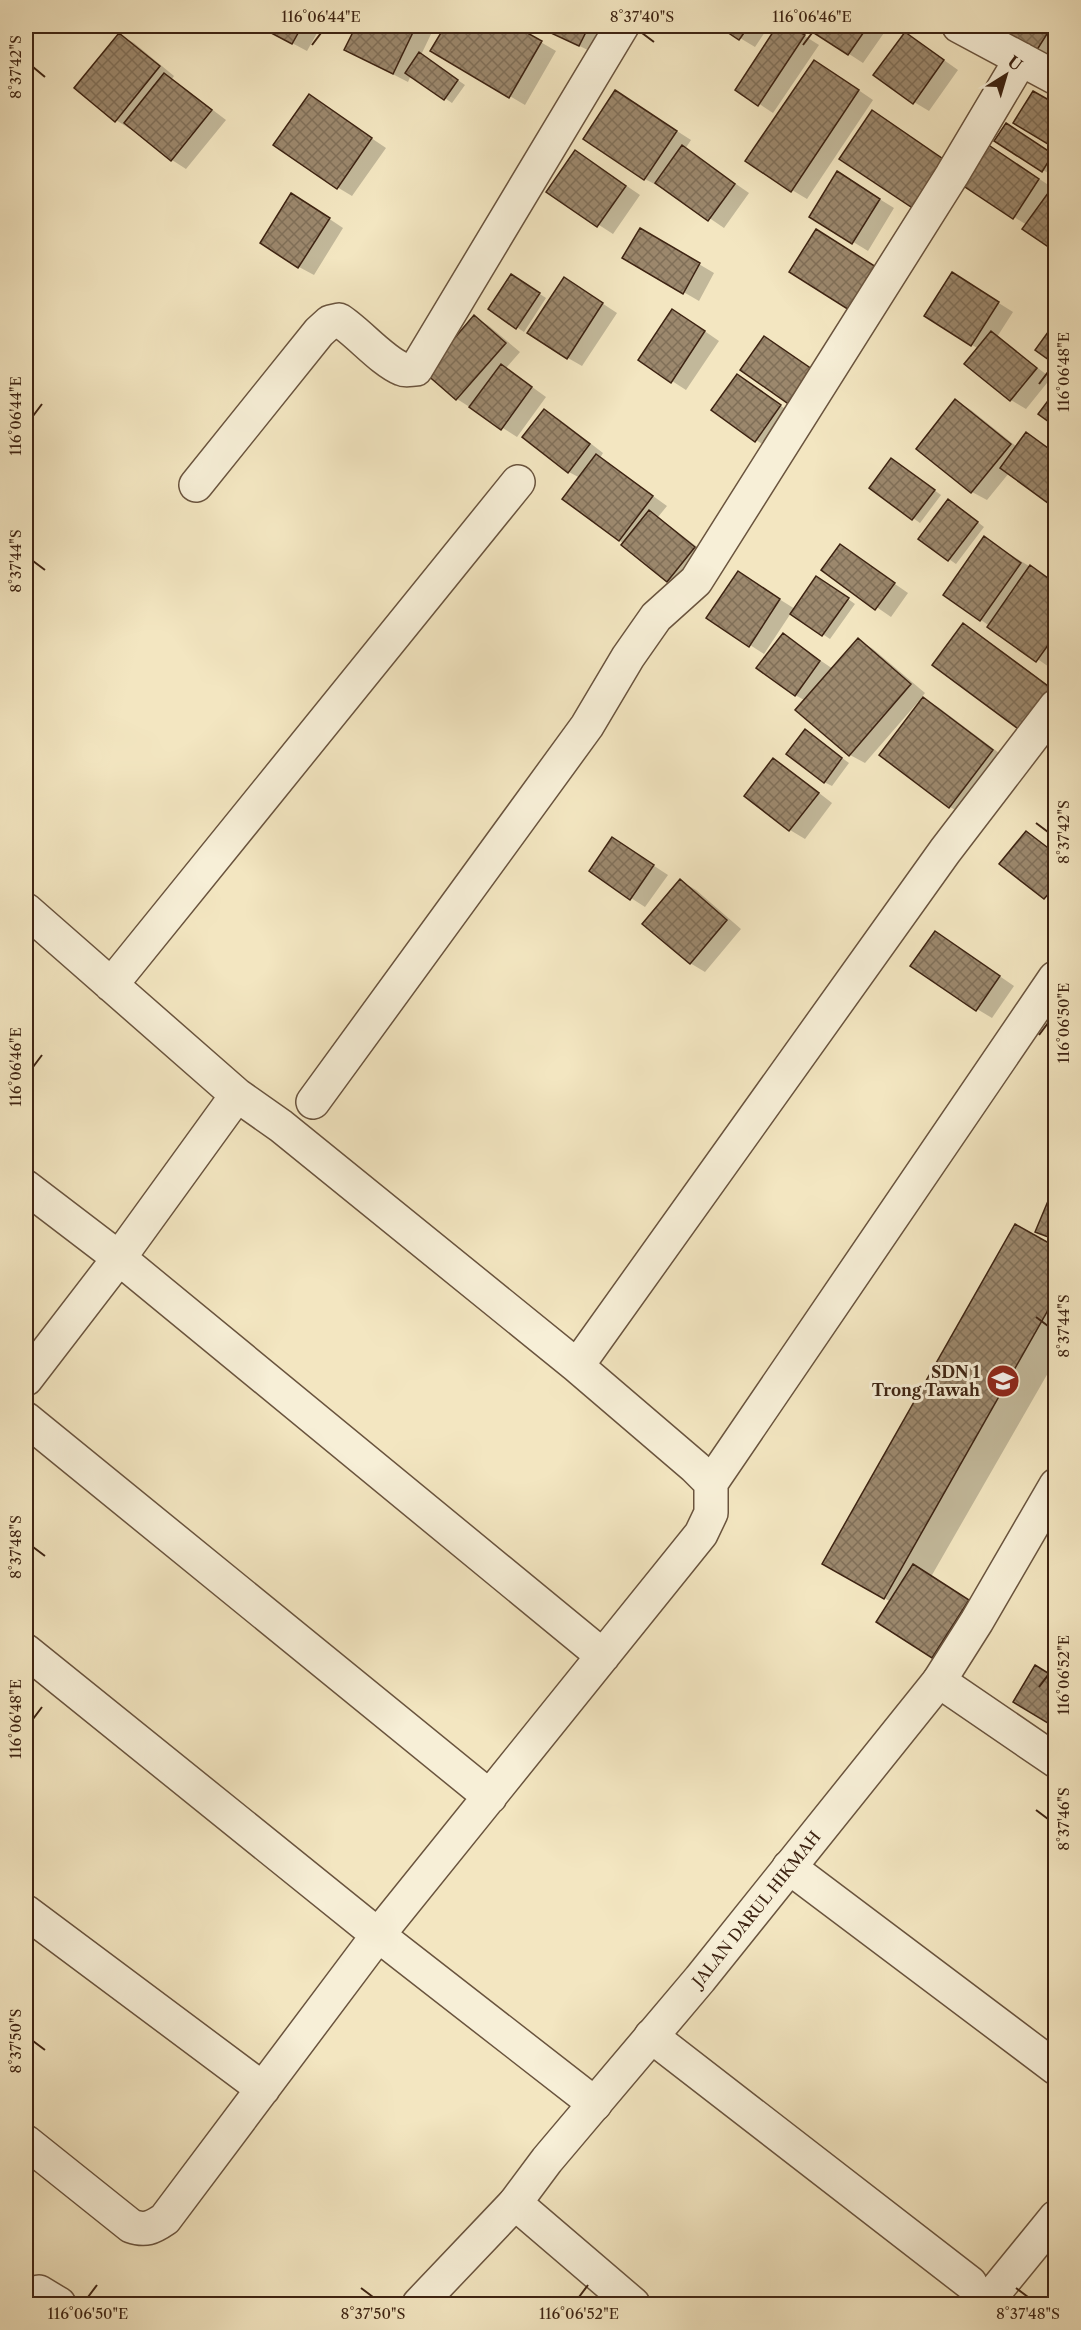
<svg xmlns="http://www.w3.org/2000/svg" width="1081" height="2330" viewBox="0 0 1081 2330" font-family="'Libre Caslon Text',serif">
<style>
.shadow{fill:#0003}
.building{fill:url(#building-cross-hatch);stroke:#3d2312;stroke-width:1.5}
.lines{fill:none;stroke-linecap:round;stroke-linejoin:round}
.minor-casing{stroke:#6a543e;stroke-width:36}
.tertiary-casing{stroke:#6a543e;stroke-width:36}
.minor{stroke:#f7efd7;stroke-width:33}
.tertiary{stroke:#f7efd7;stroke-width:33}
.ticks{fill:none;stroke:#3d2312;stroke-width:2}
.labels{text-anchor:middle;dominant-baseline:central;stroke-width:6;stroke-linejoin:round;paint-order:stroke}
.poi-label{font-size:16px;font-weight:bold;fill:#3d2312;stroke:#f7efd7;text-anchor:end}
.street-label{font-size:16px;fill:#3d2312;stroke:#f7efd7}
.neatline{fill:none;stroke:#3d2312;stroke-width:2}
.ticks-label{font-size:15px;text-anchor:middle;fill:#3d2312}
</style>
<defs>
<pattern id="building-cross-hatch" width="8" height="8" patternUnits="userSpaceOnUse" patternTransform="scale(1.5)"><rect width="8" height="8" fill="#9c886d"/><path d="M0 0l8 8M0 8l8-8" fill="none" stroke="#806f58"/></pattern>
</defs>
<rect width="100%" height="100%" fill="#f3e6c1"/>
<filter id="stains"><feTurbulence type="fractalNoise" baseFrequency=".00333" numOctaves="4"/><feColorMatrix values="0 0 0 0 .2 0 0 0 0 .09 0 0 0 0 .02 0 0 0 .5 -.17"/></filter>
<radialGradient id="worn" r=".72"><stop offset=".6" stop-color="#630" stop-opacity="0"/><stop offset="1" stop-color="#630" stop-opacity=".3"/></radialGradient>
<path class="shadow" d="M260,26H321L307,51Z
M358,26H422L432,32L421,55L465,85L452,103L411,75L408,82L361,58L346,50Z
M444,26H513L556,51L525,105L432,50L446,27Z
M543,26H608L594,53L557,35Z
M720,26H769L755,47Z
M779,26H789L819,45L773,113L737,89Z
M806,26H879L886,30L863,63Z
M983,26H1056V52L1045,68Z
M120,35L134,43L174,76L172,79L226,120L186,169L172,160L132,128L130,129L116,120Z
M920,43L958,70L929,111L914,102Z
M829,70L873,100L807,199L792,190Z
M309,96L386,148L352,196L337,187Z
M630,101L691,140L685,149L749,193L724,228L661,185L660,187L645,179L585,139Z
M1013,129L1056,157V166L1050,174L1043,170Z
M1003,155L1053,188L1027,225L1014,217Z
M590,161L640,195L613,234L548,192Z
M852,182L894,208L868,251L811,216Z
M307,204L343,228L314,275L299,267Z
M641,230L714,273L699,301L625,258Z
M518,280L546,298L524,332L490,309Z
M967,283L1013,312L997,337L1051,378L1026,409L1011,400L966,364L979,349L972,345Z
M579,288L617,313L582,366L568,358Z
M475,317L489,326L520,352L506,368L546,397L517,437L457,399L427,373Z
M687,319L719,341L686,390L672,381Z
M738,376L794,415L770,449L756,440Z
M956,401L971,410L1017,447L1027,434L1056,453V507L1009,473L987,500L972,492L918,449Z
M544,411L559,419L603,453L600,458L667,506L658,517L709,556L682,589L668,581L619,540L580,478L569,472Z
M898,464L941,495L920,523L871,488Z
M956,505L984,527L956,564L920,539Z
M984,538L1056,583V663L1052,669L981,620Z
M840,546L908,593L891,617L823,570Z
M752,582L795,609L824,582L855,604L830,639L791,613L764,654L750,645Z
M964,625L978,634L1056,691V712Z
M783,635L833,669L859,640L873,649L925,693L921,698L938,707L1007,759L964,815L950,807L918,702L865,763L850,755L798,710L806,701L795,695Z
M812,736L849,763L832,786L824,782Z
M774,760L788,769L832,803L805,839L790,830L746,796Z
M1027,833L1056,852V904L1002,864Z
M613,839L668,875L645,907L631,898Z
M681,881L696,890L741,929L705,972L690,963Z
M950,942L1014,986L992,1018L977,1009Z
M1056,1249V1359L932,1575V1578L974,1605L948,1665L878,1621L891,1602L825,1564Z"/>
<path class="building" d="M258,26H302L292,44Z
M356,26H416L393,74L344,50Z
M445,26H515L542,41L509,98L430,51Z
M541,26H589L579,46L540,28Z
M718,26H749L739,40Z
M777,26H790L805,35L758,106L735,90Z
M803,26H868L848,55Z
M1001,26H1052L1030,61L993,38Z
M905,32L944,60L913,104L873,75Z
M119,33L160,66L115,122L74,88Z
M419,52L458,80L444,100L405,73Z
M814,60L859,90L791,192L745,161Z
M164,73L212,110L171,161L124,123Z
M615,90L677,131L644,180L583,139Z
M1033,91L1056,104V149L1013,123Z
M309,94L372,138L337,189L273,145Z
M872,110L946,161L914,209L839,159Z
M1006,123L1053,154L1042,172L994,141Z
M987,144L1039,179L1013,219L962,185Z
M682,145L735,184L708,221L655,183Z
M575,150L626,186L597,227L546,192Z
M837,171L880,199L852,244L809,217Z
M1056,182V252L1022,229Z
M291,193L330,218L298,268L260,243Z
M640,228L700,263L683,294L622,258Z
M816,229L884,272L857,315L789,272Z
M952,272L999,302L971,346L924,316Z
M511,274L540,293L516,329L488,309Z
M564,277L603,303L567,359L527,333Z
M672,309L705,331L671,383L638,360Z
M474,315L506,343L456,400L425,373Z
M1056,321V365L1035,350Z
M991,331L1037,368L1010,401L964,364Z
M764,336L822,376L797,410L740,370Z
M501,364L532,387L501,430L469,407Z
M737,374L781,405L755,442L711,410Z
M1056,390V427L1038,414Z
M955,399L1011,444L971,493L916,449Z
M544,409L590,444L568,473L522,437Z
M1026,432L1056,454V509L1000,468Z
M596,454L653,496L619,541L562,499Z
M891,458L935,490L912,520L869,488Z
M948,499L978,522L948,561L918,539Z
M649,510L695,547L667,582L621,545Z
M984,536L1021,563L980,621L943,595Z
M840,544L895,583L875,610L821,570Z
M1030,565L1056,584V634L1036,662L987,627Z
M738,571L780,599L749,647L706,618Z
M816,576L849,598L822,636L790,614Z
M963,623L1052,689L1021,731L932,665Z
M783,633L820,661L795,696L756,668Z
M858,638L911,684L849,756L795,710Z
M923,697L993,750L949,808L879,755Z
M805,729L842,758L824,783L786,754Z
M773,758L819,793L789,831L744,796Z
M1026,831L1056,854V885L1044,899L999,864Z
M612,837L654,865L630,900L589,871Z
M680,879L727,920L690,964L642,924Z
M935,931L1000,976L976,1011L910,966Z
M1056,1182V1240L1035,1232Z
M1015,1224L1056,1247V1296L884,1599L822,1564Z
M913,1564L969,1600L932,1658L876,1622Z
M1035,1665L1056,1678V1728L1013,1702Z"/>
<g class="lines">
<defs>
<path id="minor" d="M959,26L1056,78
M196,485L319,332L330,322L339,320C358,332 382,361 402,369C406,371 411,369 416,369L622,26
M26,910L237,1095L281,1126L577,1366L695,1467L711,1483V1513L701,1534L378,1935L165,2219C152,2228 145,2231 131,2226L26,2142
M111,985L518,482
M313,1102L587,726L628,657L656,617L696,581L952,175L1021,59
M26,1187L119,1258L603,1656
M577,1366L945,851L1056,706
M26,1379L119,1258L237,1095
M26,1419L490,1797
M711,1483L1055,978
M26,1651L378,1935L595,2104
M939,1681L1056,1761
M789,1867L1056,2068
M26,1912L263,2089
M651,2036L970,2283
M515,2203L633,2304
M39,2292L59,2304
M985,2304L1056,2217"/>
<g id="tertiary">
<path id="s1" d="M419,2304L515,2203L547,2160L700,1979L939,1681L977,1621L1056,1485"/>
</g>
</defs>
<use href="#minor" class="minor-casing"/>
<use href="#tertiary" class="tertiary-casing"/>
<use href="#minor" class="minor"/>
<use href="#tertiary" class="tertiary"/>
</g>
<path class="ticks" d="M642,33L654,42M312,45L321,33M803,45L812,33M33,67L45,77M1039,384L1048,372M33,416L42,404M33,561L45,570M1036,823L1048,832M1039,1035L1048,1023M33,1067L42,1055M1036,1317L1048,1326M33,1547L45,1556M1039,1687L1048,1675M33,1719L42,1707M1036,1810L1048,1819M33,2041L45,2050M361,2288L373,2297M1016,2288L1028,2297M88,2297L97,2285M579,2297L588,2285"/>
<defs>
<symbol id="school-disc" viewBox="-11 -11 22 22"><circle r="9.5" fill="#8f2418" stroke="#f7efd7"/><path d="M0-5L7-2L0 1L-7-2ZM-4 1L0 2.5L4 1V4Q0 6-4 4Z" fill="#fff"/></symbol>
</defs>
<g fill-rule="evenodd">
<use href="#school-disc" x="984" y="1362" width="38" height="38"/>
</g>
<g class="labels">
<g class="poi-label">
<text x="980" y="1372">SDN 1<tspan x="980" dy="18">Trong Tawah</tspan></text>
</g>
<g class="street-label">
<text stroke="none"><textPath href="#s1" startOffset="520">JALAN DARUL HIKMAH</textPath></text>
</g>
</g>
<rect width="1081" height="2330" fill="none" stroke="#f3e6c1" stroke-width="66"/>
<g transform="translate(1006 75) rotate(37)" stroke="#f7efd7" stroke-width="4.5" paint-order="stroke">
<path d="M0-4.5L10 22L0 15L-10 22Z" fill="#3d2312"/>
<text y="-9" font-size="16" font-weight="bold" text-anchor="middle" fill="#3d2312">U</text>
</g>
<rect x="33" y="33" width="1015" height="2264" class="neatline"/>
<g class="ticks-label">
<text x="321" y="22">116°06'44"E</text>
<text x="642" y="22">8°37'40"S</text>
<text x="812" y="22">116°06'46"E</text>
<text transform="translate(16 67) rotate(-90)" y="5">8°37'42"S</text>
<text transform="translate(1064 372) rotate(-90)" y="5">116°06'48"E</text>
<text transform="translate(16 416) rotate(-90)" y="5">116°06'44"E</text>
<text transform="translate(16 561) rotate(-90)" y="5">8°37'44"S</text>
<text transform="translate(1064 832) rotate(-90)" y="5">8°37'42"S</text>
<text transform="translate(1064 1023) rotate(-90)" y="5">116°06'50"E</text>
<text transform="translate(16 1067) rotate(-90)" y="5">116°06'46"E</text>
<text transform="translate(1064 1326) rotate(-90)" y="5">8°37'44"S</text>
<text transform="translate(16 1547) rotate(-90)" y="5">8°37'48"S</text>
<text transform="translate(1064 1675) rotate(-90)" y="5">116°06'52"E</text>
<text transform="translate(16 1719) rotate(-90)" y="5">116°06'48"E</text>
<text transform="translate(1064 1819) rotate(-90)" y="5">8°37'46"S</text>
<text transform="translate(16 2041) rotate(-90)" y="5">8°37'50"S</text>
<text x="88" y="2319">116°06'50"E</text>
<text x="373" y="2319">8°37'50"S</text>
<text x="579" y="2319">116°06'52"E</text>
<text x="1028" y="2319">8°37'48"S</text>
</g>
<rect width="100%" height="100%" filter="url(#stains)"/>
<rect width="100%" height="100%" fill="url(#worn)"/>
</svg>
